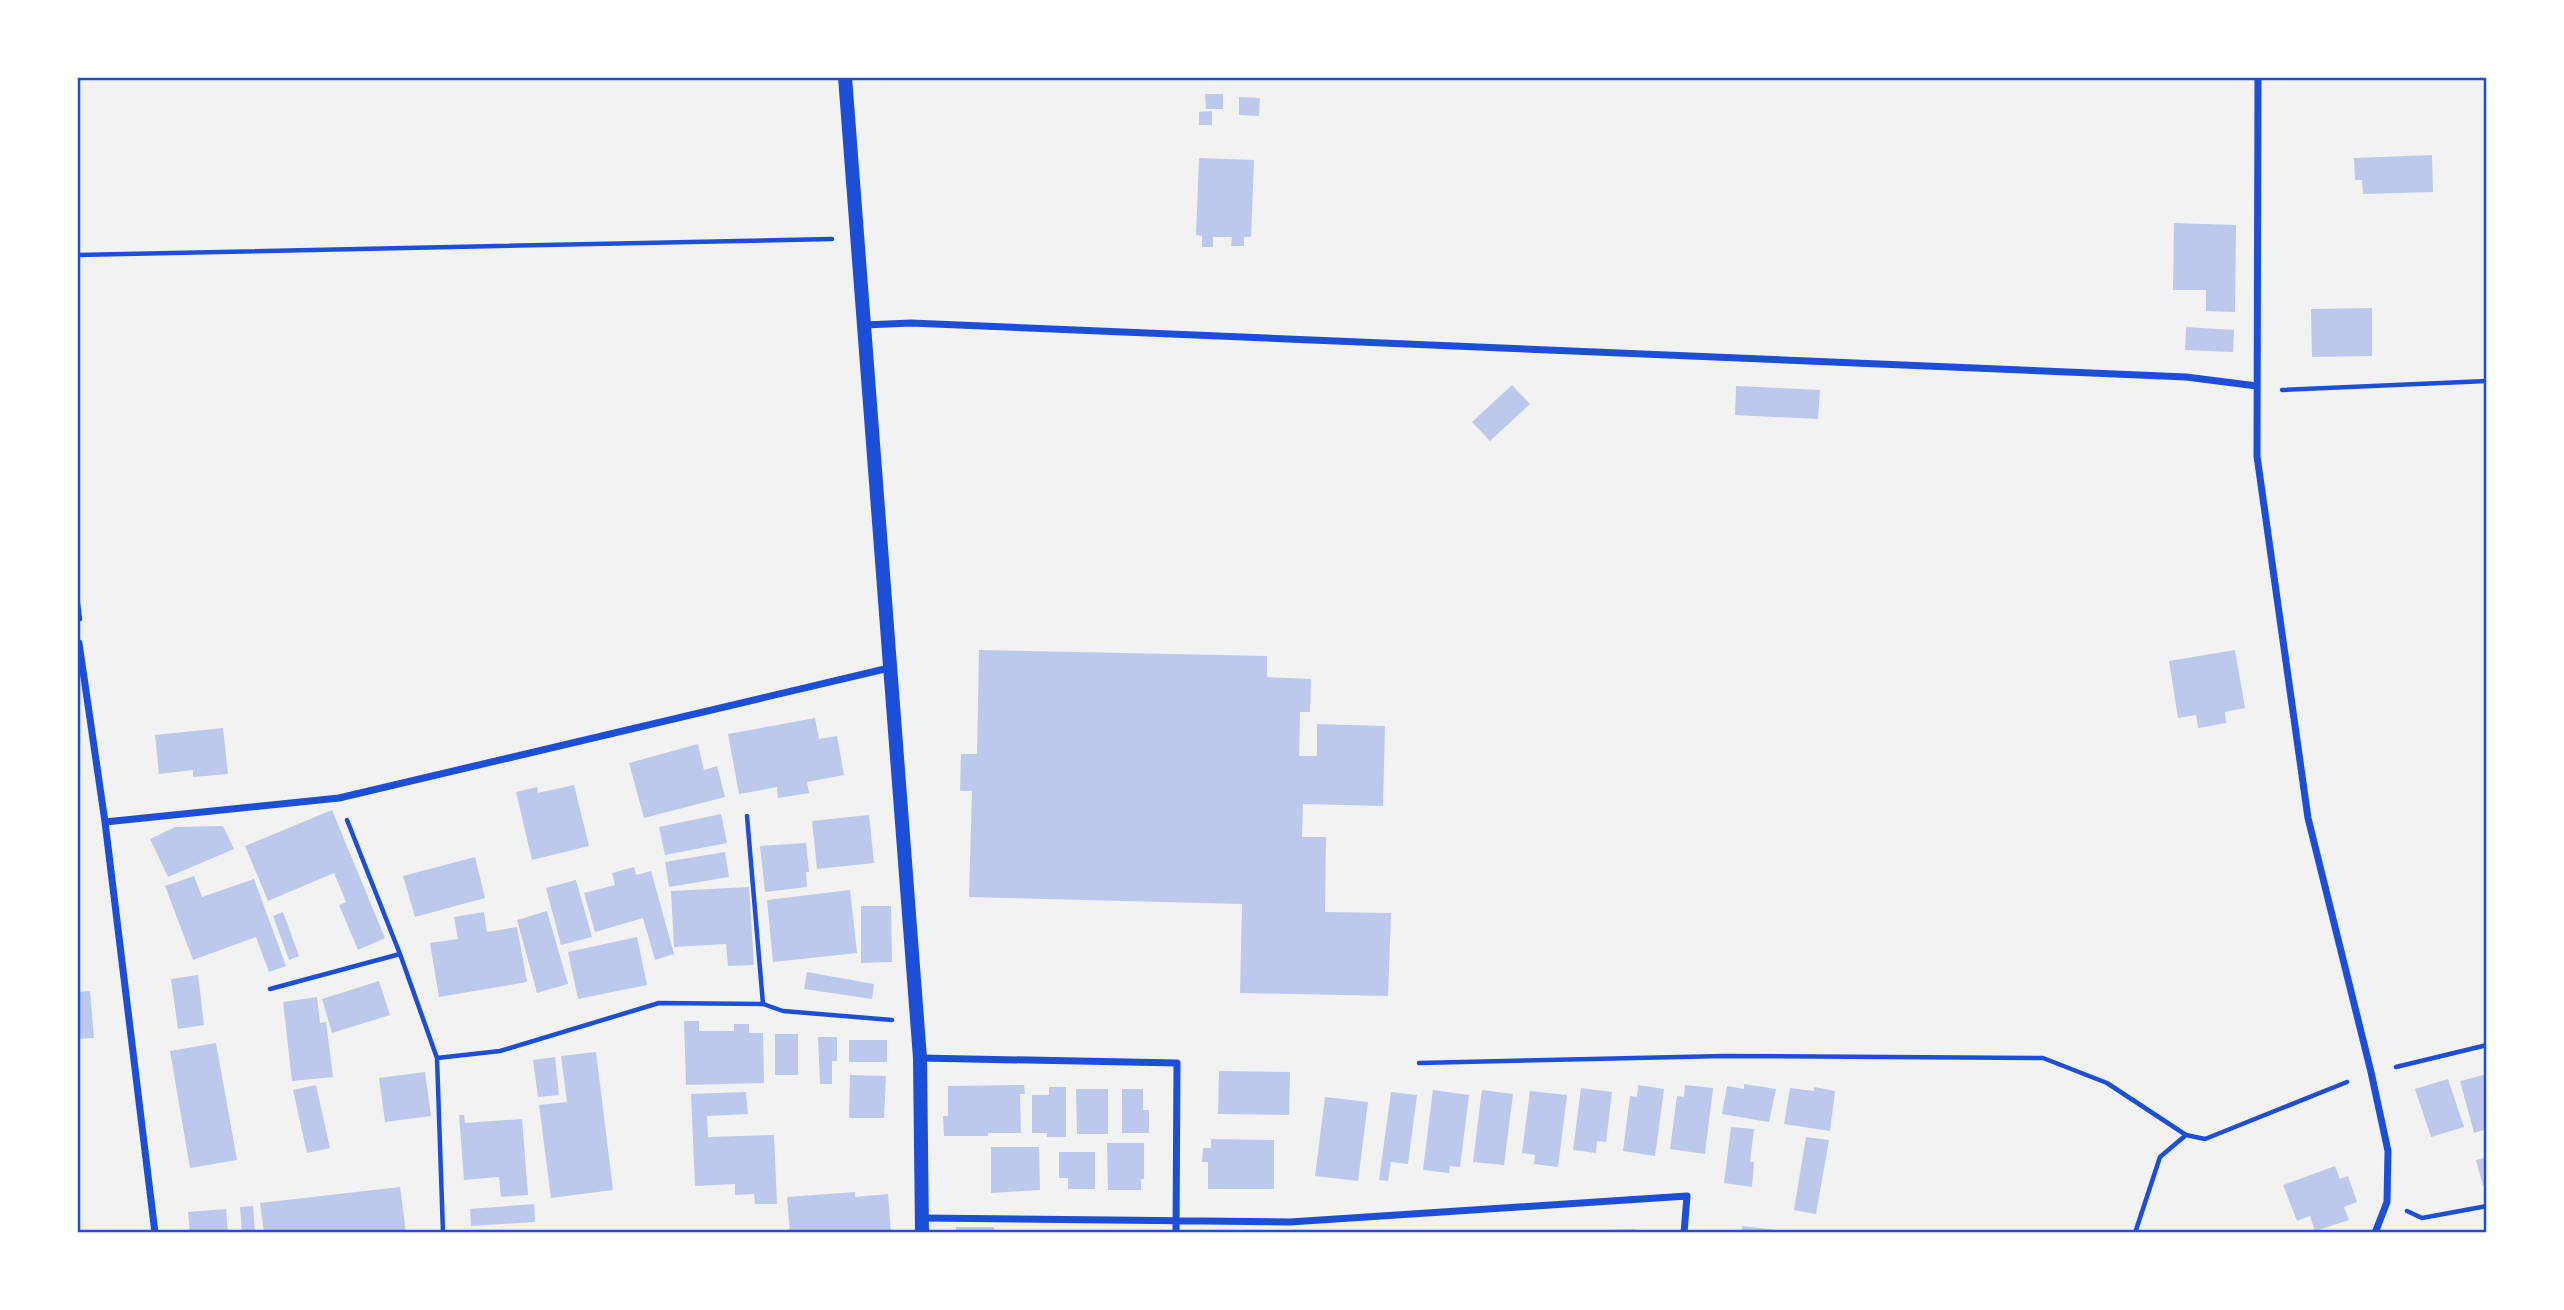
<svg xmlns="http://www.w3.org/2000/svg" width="2564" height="1310" viewBox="0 0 2564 1310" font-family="Roboto,sans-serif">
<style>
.building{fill:#bdc9ec}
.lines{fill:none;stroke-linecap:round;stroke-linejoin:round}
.path{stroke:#1d4ed8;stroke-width:4.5}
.minor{stroke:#1d4ed8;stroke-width:7}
.secondary{stroke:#1d4ed8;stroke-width:14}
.neatline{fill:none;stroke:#1d4ed8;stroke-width:2.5}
</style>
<rect width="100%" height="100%" fill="#f2f2f2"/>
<path class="building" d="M1205,94H1223V109H1206Z
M1239,97L1260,98L1259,116L1239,115Z
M1212,111V125H1199V112Z
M2432,155L2433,192L2363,194L2362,180H2355L2354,158Z
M1199,158L1254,160L1251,237H1244V246H1231L1232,237H1213V247H1202V236L1196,235Z
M2174,223L2236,225L2235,312L2206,311V290H2173Z
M2372,308V356L2312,357L2311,309Z
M2186,327L2234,330L2233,352L2185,350Z
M1512,385L1530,404L1490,441L1472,422Z
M1736,386L1820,390L1818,419L1735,415Z
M979,650L1267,656V677L1311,679L1310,712H1300L1299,756H1317V724L1385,726L1383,806L1303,804L1302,837H1326L1325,912L1391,913L1388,996L1240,993L1242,904L969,897L972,791H960L961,754H977Z
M2235,650L2245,708L2225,712L2226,723L2198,728L2196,715L2178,718L2169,661Z
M815,718L819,739L837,736L844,775L807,782L809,793L778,798L777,787L739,794L728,734Z
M223,728L228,774L193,777V770L159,774L155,735Z
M698,744L704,770L717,766L725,797L644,818L629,763Z
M574,785L589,846L532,860L516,792L537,787L538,793Z
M332,810L385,938L358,950L339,905L346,902L334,873L268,901L245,846Z
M721,814L727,843L665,855L659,827Z
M869,815L874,863L817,869L812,821Z
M223,826L234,849L168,877L150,839L175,827Z
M806,843L809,872H806L807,887L765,892L760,846Z
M725,852L729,877L669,887L665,862Z
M475,857L485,898L415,917L403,876Z
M634,867L636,875L651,871L674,954L655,960L643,918L595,932L584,893L615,885L612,873Z
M194,876L202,897L254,879L286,966L269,972L256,937L193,960L165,886Z
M576,880L592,937L561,945L546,888Z
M749,887L754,965L728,966L726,944L674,947L671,891Z
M850,890L857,953L773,962L767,900Z
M861,906H891L892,962L861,963Z
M547,911L568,984L537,993L517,920Z
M283,912L299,956L289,960L273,916Z
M484,912L487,932L517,927L527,982L439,997L430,943L458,939L454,917Z
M637,937L647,985L578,999L568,952Z
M807,972L874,984L872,999L804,989Z
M198,975L204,1025L178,1029L171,979Z
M379,981L390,1015L332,1033L322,999Z
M90,991L94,1038L77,1039V992Z
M317,997L320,1023L326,1022L333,1077L292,1081L283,1002Z
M684,1021H699V1031H734V1024H749V1033H763L764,1083L686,1085Z
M775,1034H798V1075H775Z
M818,1037H837V1061H832V1084H820Z
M849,1040H887V1062H849Z
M216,1043L237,1160L190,1168L170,1051Z
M596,1052L613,1190L551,1198L539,1105L567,1102L561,1056Z
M555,1057L559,1095L538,1097L533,1060Z
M1219,1071L1290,1072L1289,1115L1218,1114Z
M425,1072L431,1116L385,1122L379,1078Z
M2487,1074V1129L2474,1133L2460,1081Z
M850,1075L886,1076L884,1118H849Z
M2448,1079L2464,1127L2431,1137L2415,1089Z
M1744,1084L1776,1089L1769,1122L1722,1114L1727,1086L1744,1089Z
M316,1085L330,1148L307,1153L293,1090Z
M1024,1085L1025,1094H1020L1021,1133H988V1136H944L943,1116H948V1086Z
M1638,1085L1664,1089L1655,1156L1623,1151L1630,1096L1637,1097Z
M1685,1085L1713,1088L1705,1154L1670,1149L1677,1096L1684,1097Z
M1049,1087H1066V1137H1047V1133H1032V1095H1049Z
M1814,1087L1835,1091L1830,1131L1784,1124L1790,1088L1814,1091Z
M1581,1088L1612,1092L1606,1142L1597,1141L1596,1153L1573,1150Z
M1076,1089H1108V1134H1077Z
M1122,1089H1143V1110H1149V1133H1122Z
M1433,1090L1469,1095L1460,1167L1450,1166L1449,1173L1423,1170Z
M1482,1090L1513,1094L1504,1165L1473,1162Z
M1530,1091L1567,1095L1558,1167L1534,1164L1535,1155L1522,1153Z
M746,1092L748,1114L707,1116L708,1137L774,1135L777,1204H755L754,1194L735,1195V1184L695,1186L691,1094Z
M1391,1092L1417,1095L1408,1164L1391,1162L1388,1181L1379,1180Z
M1325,1097L1368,1102L1358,1181L1315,1176Z
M459,1115H464L465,1123L522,1119L528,1195L501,1197L499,1177L464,1180Z
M1731,1127L1754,1129L1750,1162H1754L1752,1187L1724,1183Z
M1806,1137L1829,1140L1816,1214L1794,1210Z
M1211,1139L1274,1140V1189H1208V1162H1202L1203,1148H1211Z
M1107,1143H1144V1179H1141V1190H1108Z
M991,1147H1039L1040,1190L991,1193Z
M1059,1152H1095V1189H1068V1178H1059Z
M2487,1157V1185L2483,1186L2476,1160Z
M2335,1166L2340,1179L2348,1176L2357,1202L2344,1207L2349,1220L2315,1231L2310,1216L2297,1221L2283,1185Z
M400,1187L406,1233H264L260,1203Z
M855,1192V1197L888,1194L891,1233H790L787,1197Z
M534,1204L535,1222L471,1226L470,1209Z
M253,1206L255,1233H242L240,1207Z
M226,1209L228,1233H190L188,1212Z
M1742,1226L1785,1231V1233H1741Z
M956,1227H994V1233H944V1230H956Z
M1635,1229V1233H1581V1231Z"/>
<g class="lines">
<path class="path" d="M77,255L832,239
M2282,390L2487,381
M77,596L80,619
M747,816L763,1004
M347,820L400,954L437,1058L443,1233
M270,989L400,954
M437,1058L500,1051L659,1003L763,1004L783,1011L892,1020
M1419,1063L1724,1056L2043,1058L2107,1083L2186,1135
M2396,1067L2487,1045
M2407,1211L2422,1218L2487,1206
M2135,1233L2160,1157L2186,1135L2205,1139L2347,1082"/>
<path class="minor" d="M2258,77L2257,456L2308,818L2371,1072L2388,1151L2387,1202L2375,1233
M864,325L911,323L2186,377L2257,386
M77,643H79L105,822L155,1233
M105,822L339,798L889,668
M920,1058L1177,1063L1176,1233
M922,1218L1290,1222L1687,1196L1684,1233"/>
<path class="secondary" d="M845,77L920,1058L922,1233"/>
</g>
<rect width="2564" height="1310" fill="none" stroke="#ffffff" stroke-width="158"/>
<rect x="79" y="79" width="2406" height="1152" class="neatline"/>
</svg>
